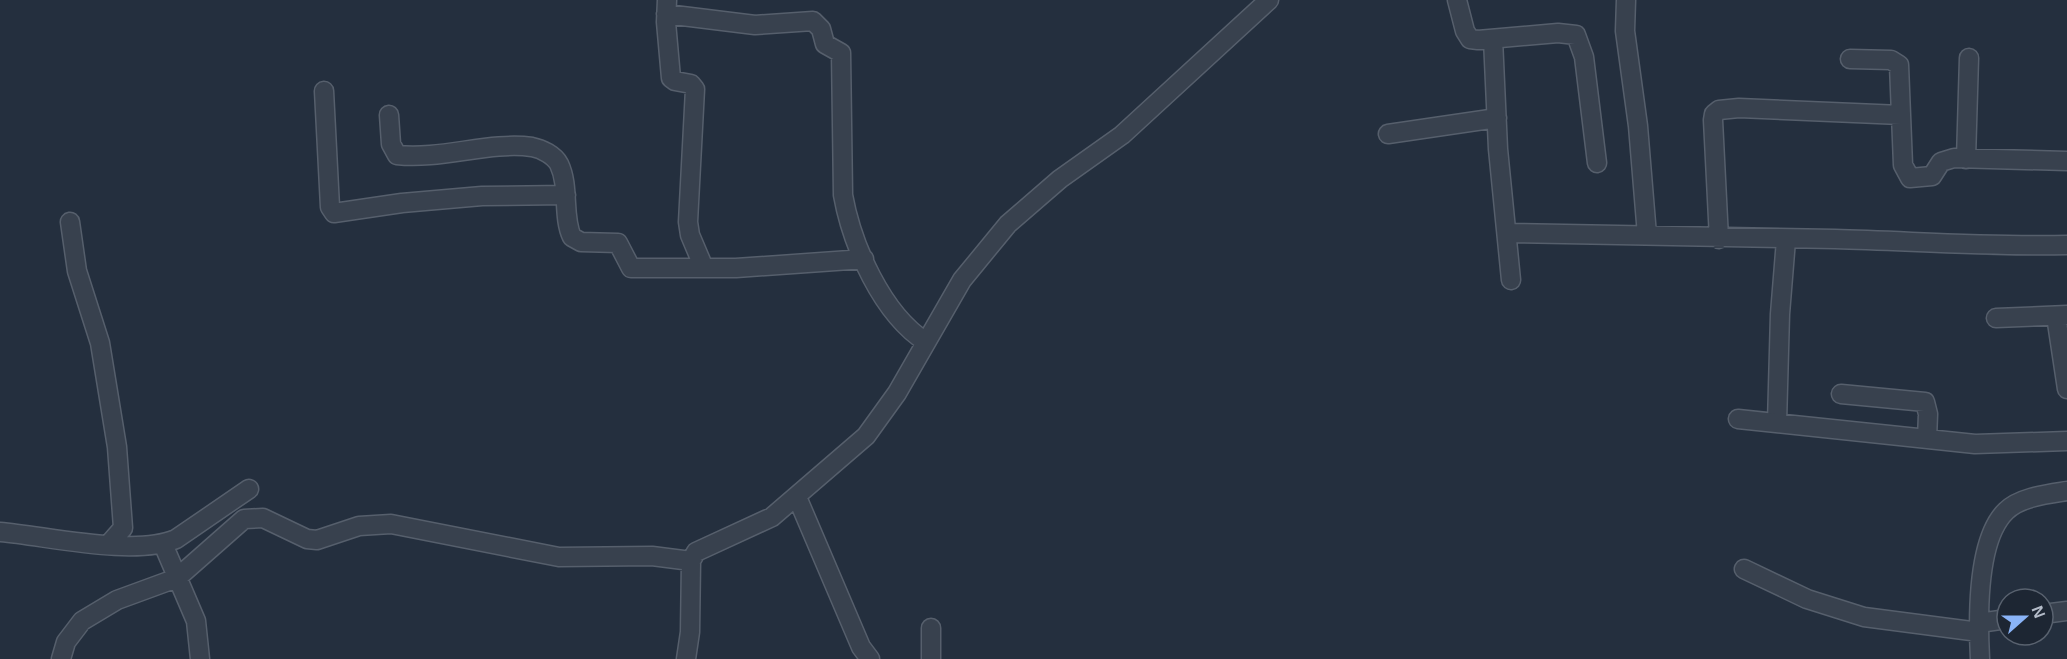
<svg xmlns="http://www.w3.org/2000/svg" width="2067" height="659" viewBox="0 0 2067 659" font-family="Helvetica,sans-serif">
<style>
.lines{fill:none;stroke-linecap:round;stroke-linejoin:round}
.minor-casing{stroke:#565f6c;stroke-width:21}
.minor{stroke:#38414e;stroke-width:18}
</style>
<rect width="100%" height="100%" fill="#242f3e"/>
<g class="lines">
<defs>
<path id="minor" d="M667,0L666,22L671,78L675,81L691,84L695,89L688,222L690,235L704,268
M1457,0L1465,31L1470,39L1478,40L1558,33L1576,35L1584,57L1597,163
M1626,0L1625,31L1638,126L1647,235
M666,14L755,25L813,21L821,29L825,44L841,53L843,195C852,245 882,314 926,342
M1493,39L1498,149L1511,280
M1850,59L1891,60L1899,65L1903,165L1910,178L1932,176L1941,162L1954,158L2067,161
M324,91L330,207L334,213L402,203L482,196L566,195
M389,115L391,144L397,155C441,160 490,141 532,147C542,149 554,155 559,164C570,187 562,216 572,237L581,242L618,243L631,268H736L864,259
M1388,134L1497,118
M1966,159L1969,58
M70,222L77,271L100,343L117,447L123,528L109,544
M1507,233C1616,235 1725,237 1835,239C1912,241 1989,247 2067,245
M1719,239L1713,120L1714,114L1719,110L1739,108L1901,115
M2056,316L2067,389
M1996,318L2067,315
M1841,394L1925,402L1928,414L1927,439
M1738,419L1975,444L2067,441
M1777,423L1780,314L1786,240
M797,497L861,647L870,659
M0,532C47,536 134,557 176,539L249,489
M163,544L196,621L200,659
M1744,569L1807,599L1864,617L1979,632
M2043,614L2067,611
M1979,623L2007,619
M61,659L66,642L82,621L117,600L177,578L244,519L263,518L307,539L317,540L359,526L391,524L559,557L652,556L691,561
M686,659L690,632L691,561L696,552L772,517L866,436L897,393L962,280L1008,224L1060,179L1122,135L1269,0
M931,659V628
M1980,659C1978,620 1976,540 2006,511C2020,497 2048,494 2067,491"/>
</defs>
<use href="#minor" class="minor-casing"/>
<use href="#minor" class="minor"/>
</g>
<g transform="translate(2025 617) rotate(69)"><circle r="28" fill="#1d2633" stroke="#59626f" stroke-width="1.5"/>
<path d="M0-4.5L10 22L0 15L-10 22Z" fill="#8ab4f8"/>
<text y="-9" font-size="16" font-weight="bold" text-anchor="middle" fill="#b4bcc9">N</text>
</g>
</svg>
